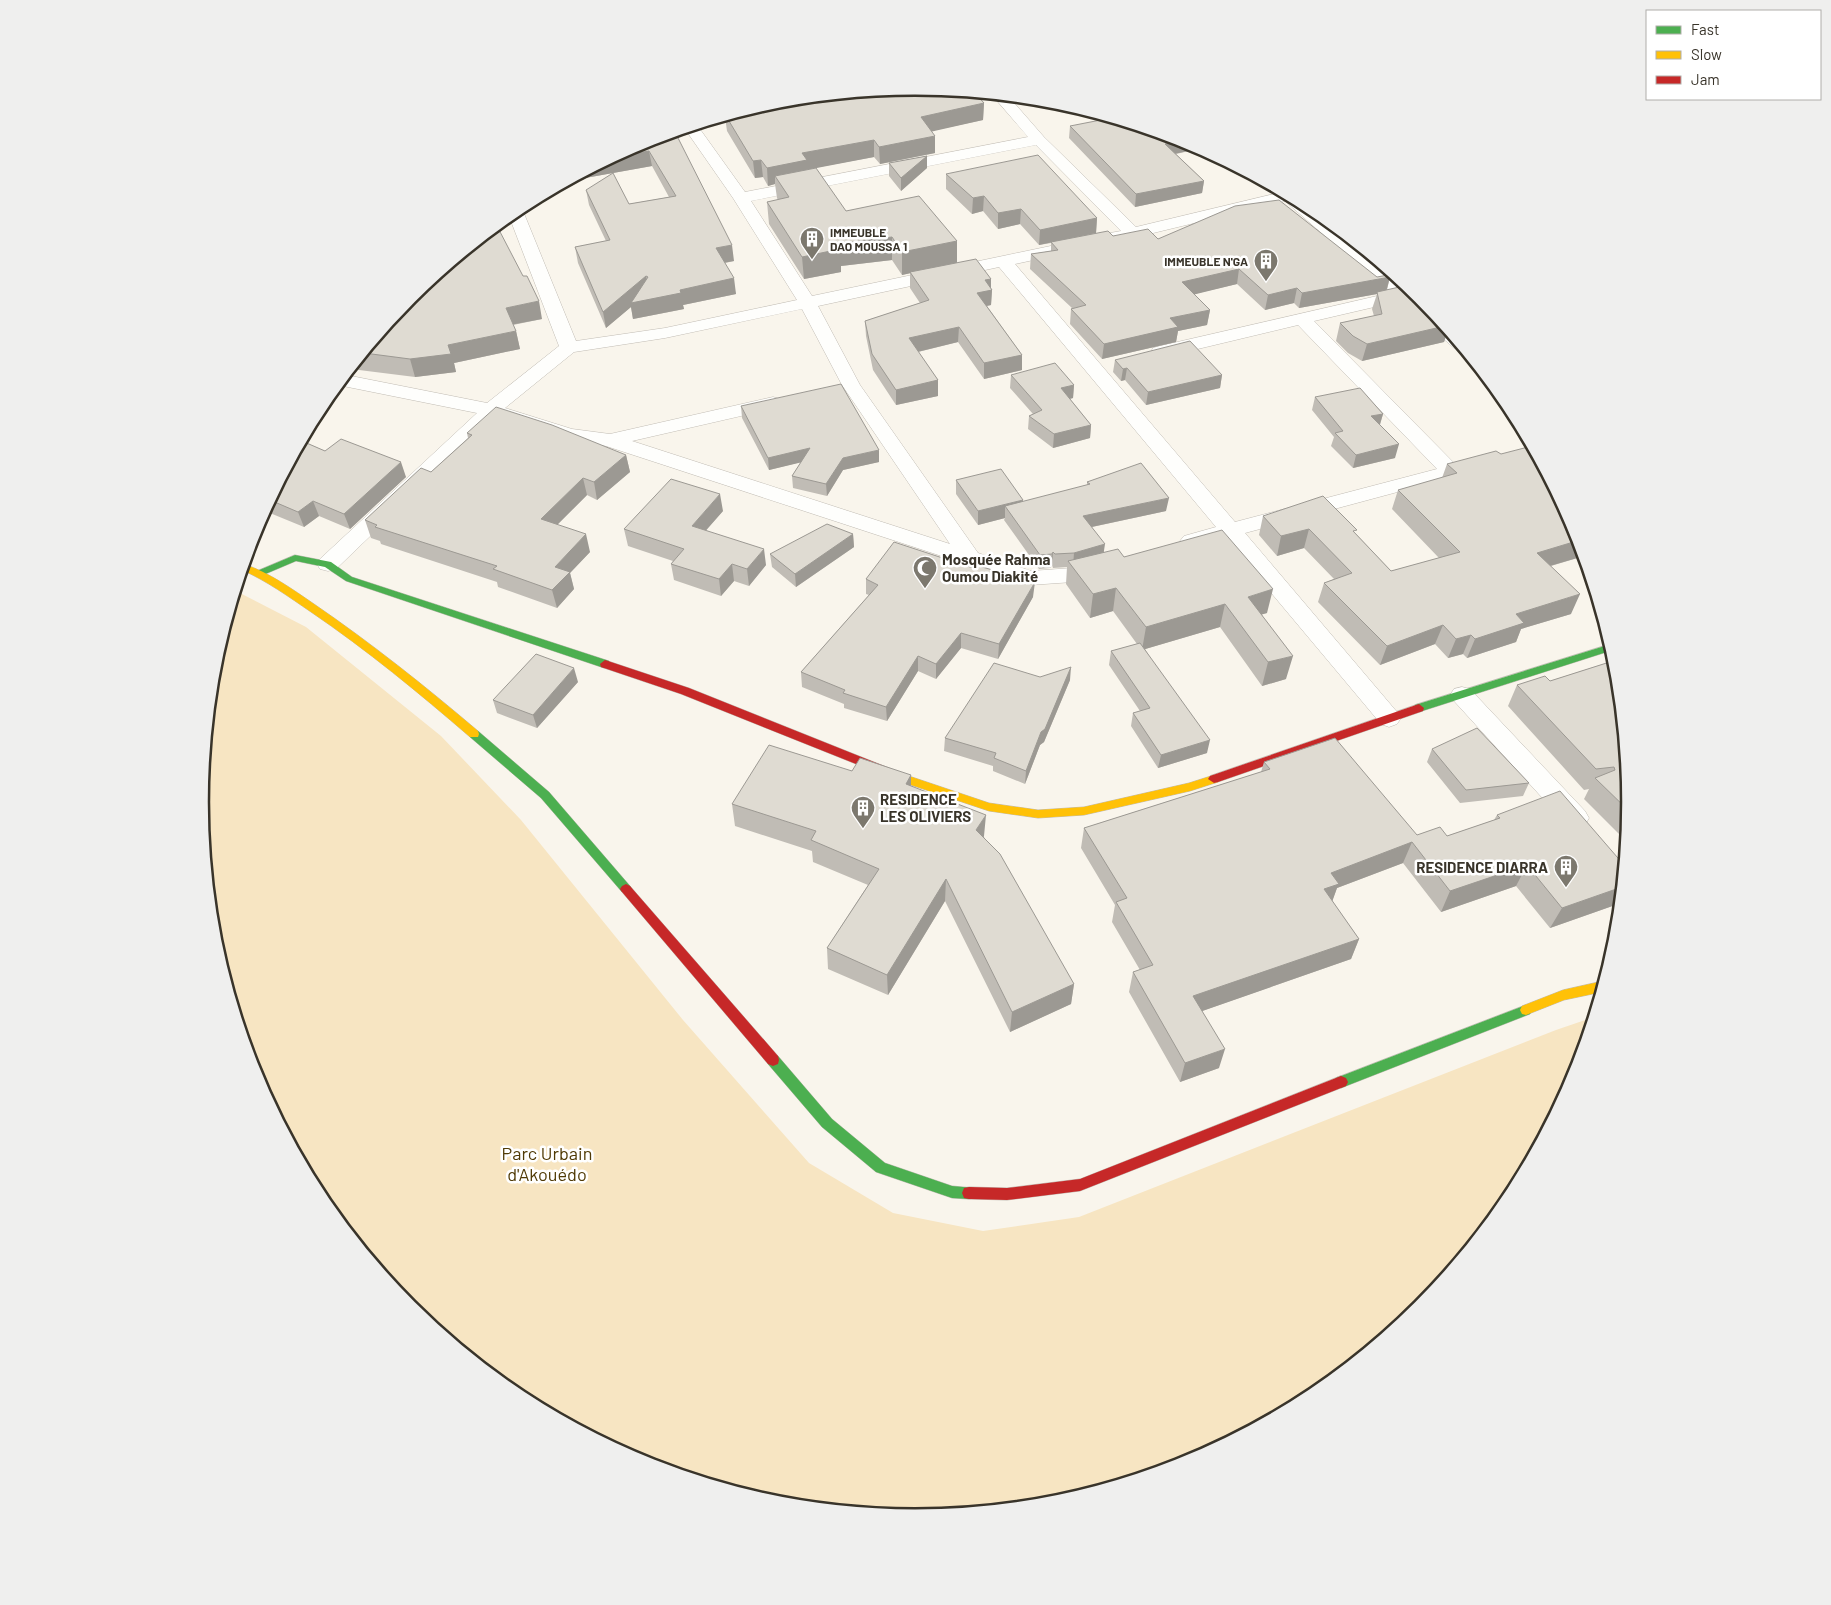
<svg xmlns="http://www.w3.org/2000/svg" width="1831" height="1605" viewBox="0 0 1831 1605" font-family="Barlow,sans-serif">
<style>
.green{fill:#f7e5c2}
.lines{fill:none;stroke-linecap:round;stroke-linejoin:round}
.street-casing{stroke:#c1bcb4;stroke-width:1}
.fast-casing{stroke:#c1bcb4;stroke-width:1}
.slow-casing{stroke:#c1bcb4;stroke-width:1}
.jam-casing{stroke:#c1bcb4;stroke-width:1}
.street{fill:#fefefc;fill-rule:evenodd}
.fast{fill:#4caf50;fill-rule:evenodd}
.slow{fill:#ffc107;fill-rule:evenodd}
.jam{fill:#c62828;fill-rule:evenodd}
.wall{fill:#c0bcb5}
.shaded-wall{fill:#9c9993}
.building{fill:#dfdbd2;stroke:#9c9993}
.labels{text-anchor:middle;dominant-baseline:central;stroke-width:5;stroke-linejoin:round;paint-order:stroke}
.far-poi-label{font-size:12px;font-weight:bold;fill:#39342a;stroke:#fff;text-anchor:start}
.poi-label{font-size:15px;font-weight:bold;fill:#39342a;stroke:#fff;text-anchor:start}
.near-park-label{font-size:18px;fill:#503a05;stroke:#fff}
.rim{fill:none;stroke:#39342a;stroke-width:2.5}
</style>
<rect width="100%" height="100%" fill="#f9f5ec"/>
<path class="green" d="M236,591L306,627L441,736L521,820L683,1020L809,1163L893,1213L983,1231L1079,1217L1556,1030L1594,1017L1576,1076L1510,1200L1421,1308L1312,1397L1189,1463L1055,1504L915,1517L776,1504L642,1463L518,1397L410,1308L321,1199L255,1076L214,942L201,802L214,663Z"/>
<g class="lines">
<defs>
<path id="street" d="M916,88L948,91L941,94L844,99L837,95Z
M993,96L1009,97L1044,137L1136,227L1282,192L1313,208L1410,291L1433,311L1464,349L1454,348L1400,301L1314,321L1455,464L1476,459L1483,461L1486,465L1483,469L1245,533L1397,712L1401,718L1397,724L1389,727L1381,724L1226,539L1191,548L1184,546L1180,541L1184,536L1216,527L999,267L818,306L860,385L978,553L1031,571L1072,568L1099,560L1107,562L1110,567L1107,572L1073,582L1030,585L606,446L563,439L494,417L336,569L328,571L320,569L317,564L320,559L477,413L338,385L346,375L487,403L559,346L509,216L519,208L523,211L576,341L665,328L797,300L733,198L685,129L697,125L745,192L1028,137ZM1036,145L1121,231L1110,233L1108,237L1110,241L1116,242L1285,201L1390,293L1160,346L1153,348L1151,352L1153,356L1160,358L1298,325L1437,469L1235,522L1015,264L1071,252L1073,248L1071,244L1065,243L812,296L751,201ZM802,309L842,385L950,544L632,441L780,407L783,403L780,399L773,397L610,434L572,429L505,408L574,352L665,338Z
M1462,687L1470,689L1585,811L1589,818L1585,825L1576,828L1567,825L1454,701L1450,695L1454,689Z"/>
<path id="fast" d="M295,555L331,562L352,577L609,661L610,664L605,668L601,667L346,581L325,567L296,561L263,575H257L255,573L257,571Z
M1611,644L1613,650L1419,712L1414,708L1415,705Z
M474,730L478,731L549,792L630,886L632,889L630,892H622L541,798L470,737L469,734L470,731Z
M1526,1005L1530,1006L1532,1010L1530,1014L1341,1088L1336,1086L1334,1082L1336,1078Z
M773,1054L778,1056L832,1119L885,1163L952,1186L974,1188L976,1193L974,1198L969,1199L952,1198L876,1172L822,1127L768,1064L767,1060L768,1056Z"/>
<path id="slow" d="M244,564C270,573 292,589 314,604C371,643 425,686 478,731L479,734L478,737H470C419,693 367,650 311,612C289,597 267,581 242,570Z
M900,773L989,803L1038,810L1084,807L1189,783L1214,775L1220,779L1218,782L1190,791L1084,815L1038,818L989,811L896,780L894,777Z
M1603,981H1605L1602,992L1564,1000L1526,1015L1522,1014L1520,1010L1522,1006L1563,990Z"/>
<path id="jam" d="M605,660L689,688L904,774L906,777L900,781L896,780L681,694L601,667L600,664Z
M1419,704L1424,708L1423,711L1218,782L1214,783L1208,779L1210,776Z
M626,884L630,886L778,1056L779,1060L778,1064L773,1066L768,1064L622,892L620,889L622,886Z
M1341,1076L1346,1078L1348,1082L1346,1086L1080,1191L1007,1200L969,1199L964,1198L962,1193L964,1188L969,1187L1007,1188L1080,1179Z"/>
</defs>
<use href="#street" class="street-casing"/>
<use href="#fast" class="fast-casing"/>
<use href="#slow" class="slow-casing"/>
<use href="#jam" class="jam-casing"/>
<use href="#street" class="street"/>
<use href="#fast" class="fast"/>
<use href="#slow" class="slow"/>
<use href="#jam" class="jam"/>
</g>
<path class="wall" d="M877,97L984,103L983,120L931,131L935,153L880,164L874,157L808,169L846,211L957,241V263L991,279V288L992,290L991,305L987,306L1022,355V370L984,379L958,342L918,352L938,380V396L896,405L873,370L866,336L865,321L920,303L910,288V273L902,275L892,260L841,266V272L804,279L769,224L767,202L778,200L777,198L775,184L768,186L763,177L755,178L727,131L725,117L776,101Z
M1070,126L1189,142L1198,147V149L1176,154L1204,181L1202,193L1135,207L1069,138Z
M642,142L734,261L725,263L736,294L683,305L684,309L633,319L631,307L606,328L578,263L575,247L606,241L589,205L586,190L629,204L669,197L652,166L574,180L573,179Z
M927,156V168L901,191L889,176V163Z
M946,174L1097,218L1096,233L1113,236L1158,239L1377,277H1390L1387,290L1430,308L1448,330L1444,342L1362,361L1348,353L1336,341L1340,323L1374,316L1372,309L1377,294L1299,308L1294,303L1265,310L1237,284L1194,294L1210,310L1207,325L1178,331L1176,342L1102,359L1070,324L1071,309L1072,308L1030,269L1031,254L1051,251V243L1039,245L1020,224L998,229L983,211L972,214L946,189Z
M1406,284L1421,297L1425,301L1406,285Z
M410,297L542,319L513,325L516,331L520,349L454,363L456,372L415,377L351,369Z
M1115,360L1222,375L1220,388L1146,405L1125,380L1121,381L1113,372Z
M1011,375L1074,385L1073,398L1070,399L1091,425L1090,438L1053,448L1028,429L1029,416L1033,414L1010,388Z
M1315,397L1383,414L1380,425L1395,458L1353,468L1331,446L1334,437L1312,410Z
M741,406L879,462L843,470L827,496L793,488L792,476L801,462L769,470L742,418Z
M467,433L626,455L630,472L597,500L587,495L557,525L590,552L570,573L574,589L557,608L498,587L497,582L381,544L380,541L371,538L365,520L431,472L468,438Z
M302,441L325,451L406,477L350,529L319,516L304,527L265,511Z
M1447,464L1576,529L1584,556L1551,566L1571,614L1521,629L1516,642L1467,658L1463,654L1448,658L1435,644L1380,665L1318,602L1324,583L1334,579L1304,548L1277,556L1259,535L1263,516L1356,534L1391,571L1439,558L1392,509L1398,490L1442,478Z
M956,480L1023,502L1087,485V482L1166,511L1092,527L1104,552L1124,557L1267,613L1262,614L1286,679L1262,686L1220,627L1145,649L1207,753L1158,768L1131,726L1133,713L1140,711L1109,665L1111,651L1137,644L1113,611L1090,618L1066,584L1067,567L1053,568L1052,565L1050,568L1039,569L1004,520L1005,518L978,525L956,494Z
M723,511L706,530L766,565L749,586L734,581L721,596L674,580L671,564L673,561L628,546L624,529Z
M853,534L854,547L796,587L772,567L770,554Z
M866,579L1033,597L998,659L961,648L936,679L918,671L887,721L844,708V704L802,687L801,672L869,595L866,594Z
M1616,660L1630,803L1627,842L1584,799L1589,789L1584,790L1508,706L1517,685L1550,681Z
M1040,677L1070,680L1044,742L1040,745L1025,784L993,771V766L944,751L945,738Z
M578,682L537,728L497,713L493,700Z
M1432,749L1529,783L1523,796L1460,803L1427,762Z
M1264,762L1417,835L1447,836L1494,820L1497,815L1624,865L1621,903L1550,928L1516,886L1441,912L1403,863L1337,888L1332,901L1359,939L1351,959L1202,1011L1219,1068L1180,1082L1129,992L1133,972L1140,970L1112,922L1115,905L1081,848L1084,828L1261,772Z
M852,771L911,775V786L984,836V837L1074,984L1071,1004L1010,1032L945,901L888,995L828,969L827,948L868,885L813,862L812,851L735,826L732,804Z"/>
<path class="shaded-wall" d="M984,103L983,120L921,134V117Z
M935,136V153L880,164L879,147Z
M874,140V157L775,176V184L768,186L767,168L802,153Z
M1183,140L1189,142L1198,147V149L1164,156L1165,144Z
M649,151L652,166L574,180L573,179L614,157Z
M927,156V168L901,191V178Z
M761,160L763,177L755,178L753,161Z
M1204,181L1202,193L1135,207L1136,194Z
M984,196L983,211L972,214L973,198Z
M1021,209L1020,224L998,229V213Z
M1097,218L1096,233L1039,245L1040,230Z
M892,237V260L841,266V272L804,279L802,257L836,244Z
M957,241V263L902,275V252Z
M732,245L734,261L717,264L716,248Z
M1239,269L1237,284L1180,298L1182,282Z
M646,276L649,292L680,290L734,278L736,294L683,305L684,309L633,319L631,307L606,328L603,312Z
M1390,277L1386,292H1377V294L1299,308L1302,293Z
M991,279V290H992L991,305L976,308L977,293L985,280Z
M1297,288L1294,303L1265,310L1268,295Z
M539,301L542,319L510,325L506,308Z
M1210,310L1207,325L1178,331L1176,342L1102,359L1104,344L1170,318Z
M1445,326L1448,330L1444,342L1362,361L1367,344Z
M959,327L958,342L909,354V338Z
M516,331L520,349L454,363L456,372L415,377L410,359L448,345Z
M1022,355V370L984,379V363Z
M1127,368L1125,380L1121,381L1123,369Z
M1222,375L1220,388L1146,405L1148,392Z
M938,380V396L896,405V390Z
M1074,385L1073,398L1060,401L1061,388Z
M1383,414L1379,427L1371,416Z
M1091,425L1090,438L1053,448L1054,434Z
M1399,444L1395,458L1353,468L1356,455Z
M810,448L811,460L769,470L768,458Z
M879,450V462L843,470L827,496L826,484L843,458Z
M626,455L630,472L597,500L594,482Z
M401,462L406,477L350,529L344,514Z
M583,478L587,495L545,537L541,519Z
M720,494L723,511L695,543L692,526Z
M1169,498L1166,511L1082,529L1083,516Z
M1023,500L1022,513L1005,506V518L978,525V511Z
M313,501L319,516L304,527L298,512Z
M1309,529L1304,548L1277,556L1281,536Z
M586,534L590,552L570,573L574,589L557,608L552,590L555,567Z
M853,534L854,547L796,587L795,574Z
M1580,540L1584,556L1529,572L1537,553Z
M1105,544L1103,557L1073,566L1074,553Z
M764,549L766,565L749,586L747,569Z
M1053,552L1052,565L1050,568L1052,554Z
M732,564L734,581L721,596L719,579Z
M1035,582L1033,597L998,659L999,644Z
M1116,588L1113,611L1090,618L1093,594Z
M1273,589L1267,613L1243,620L1248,597Z
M1580,594L1571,614L1521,629L1516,642L1467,658L1475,639L1516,614Z
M1225,604L1220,627L1142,650L1146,627Z
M1443,625L1435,644L1380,665L1387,646Z
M961,633V648L936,679V664Z
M1471,635L1463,654L1448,658L1456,639Z
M918,656V671L887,721L886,707Z
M1293,656L1286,679L1262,686L1268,662Z
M1071,667L1070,680L1044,742L1040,745L1025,784L1026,771L1041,732Z
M574,668L578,682L537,728L533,715Z
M1210,740L1207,753L1158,768L1161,755Z
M911,775V797L906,784Z
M986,815L984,836L975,852L976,830Z
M1412,842L1403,863L1337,888L1331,905L1316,910L1331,873Z
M1527,865L1516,886L1441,912L1450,891Z
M946,879L945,901L888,995L887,975Z
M1622,887L1621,903L1550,928L1562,908Z
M1359,939L1351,959L1188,1016L1193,996Z
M1074,984L1071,1004L1010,1032L1012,1012Z
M1225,1049L1219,1068L1180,1082L1185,1063Z"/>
<path class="building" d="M926,89L975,93L984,103L921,117L935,136L879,147L874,140L802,153L807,160L767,168L761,160L753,161L726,116L754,109V108L776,101L873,92L877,97Z
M1111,118L1183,140L1165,144L1204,181L1136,194L1070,126Z
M675,132L732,245L716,248L734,278L680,290L681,293L631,303L648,277L646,276L603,312L575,247L610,240L586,190L613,173L629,204L676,196L649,151L614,157L642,142Z
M1038,155L1097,218L1040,230L1021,209L998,213L984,196L973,198L946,174Z
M927,156L901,178L889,163Z
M816,168L846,211L919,196L957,241L902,252L892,237L836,244L840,249L802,257L767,202L789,197L775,176Z
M1279,200L1377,277L1388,275L1390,277L1302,293L1297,288L1268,295L1239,269L1182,282L1210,310L1170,318L1178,327L1104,344L1071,309L1086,305L1031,254L1058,250L1051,242L1108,231L1113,236L1148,229L1158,239L1235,206Z
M497,226L523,276H527L539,301L506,308L516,331L448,345L451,354L410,359L364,353L410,297Z
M976,259L991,279L985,280L992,290L977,293L1022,355L984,363L959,327L909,338L938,380L896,390L872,354L865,321L929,300L910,272Z
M1404,286L1431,308L1445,326L1367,344L1353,336L1340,323L1382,314L1377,292Z
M1190,341L1222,375L1148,392L1127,368L1123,369L1115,360Z
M1055,363L1074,385L1061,388L1091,425L1054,434L1029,416L1042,410L1011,375Z
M841,384L879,450L843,458L826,484L792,476L810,448L768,458L741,406Z
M1360,388L1383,414L1371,416L1399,444L1356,455L1335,433L1343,431L1315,397Z
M496,407L552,425L626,455L594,482L583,478L541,519L586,534L555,567L570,572L552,590L493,569L497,566L375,527L377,525L365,520L421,468L431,472L472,435L467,433Z
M341,439L401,462L344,514L313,501L298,512L270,500L302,441L325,451Z
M1532,446L1576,529L1580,540L1537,553L1580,594L1516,614L1524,623L1475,639L1471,635L1456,639L1443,625L1387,646L1324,583L1352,573L1309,529L1281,536L1263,516L1323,496L1357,530L1353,531L1391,571L1460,552L1398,490L1457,473L1447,464L1496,451L1501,454Z
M1141,463L1169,498L1083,516L1105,544L1074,553L1055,554L1053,552L1052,554L1040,555L1005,506L1090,484L1087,482Z
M1001,469L1023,500L978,511L956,480Z
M671,479L720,494L692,526L764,549L747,569L732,564L719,579L671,564L684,549L624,529Z
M827,524L853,534L795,574L770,554Z
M1222,530L1273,589L1248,597L1293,656L1268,662L1225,604L1146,627L1116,588L1093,594L1068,561L1118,549L1124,557Z
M894,542L973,568L975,565L1035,582L999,644L961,633L936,664L918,656L886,707L843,693L845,690L801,672L878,585L866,579Z
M1140,643L1210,740L1161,755L1133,713L1150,708L1111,651Z
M536,654L574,668L533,715L493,700Z
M1616,660L1617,663L1630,803V812L1595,778L1615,770L1614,767L1596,769L1517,685L1545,676L1550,681Z
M994,663L1040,677L1071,667L1045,729L1041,732L1026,771L994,758L996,753L945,738Z
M1477,728L1529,783L1466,790L1432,749Z
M1335,738L1417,835L1440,827L1447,836L1500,818L1497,815L1560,791L1624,865L1622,887L1562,908L1527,865L1450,891L1412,842L1331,873L1339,884L1324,889L1359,939L1193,996L1225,1049L1185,1063L1133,972L1153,965L1116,902L1127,898L1084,828L1270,769L1264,762Z
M769,745L852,771L860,758L911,775L906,784L986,815L976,830L1000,854L1074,984L1012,1012L946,879L887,975L827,948L879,869L811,840L816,831L732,804Z"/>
<defs>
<symbol id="building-pin" viewBox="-11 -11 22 30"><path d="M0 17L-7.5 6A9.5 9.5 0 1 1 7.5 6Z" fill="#7c786e" stroke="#fff"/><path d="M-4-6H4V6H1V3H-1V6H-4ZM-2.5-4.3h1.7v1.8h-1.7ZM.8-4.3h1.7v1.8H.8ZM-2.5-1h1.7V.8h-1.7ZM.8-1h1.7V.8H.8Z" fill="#fff"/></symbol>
<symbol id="mosque-pin" viewBox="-11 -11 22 30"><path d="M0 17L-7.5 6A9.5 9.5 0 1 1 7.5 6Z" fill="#7c786e" stroke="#fff"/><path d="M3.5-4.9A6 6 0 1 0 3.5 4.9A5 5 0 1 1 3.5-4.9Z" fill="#fff"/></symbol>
</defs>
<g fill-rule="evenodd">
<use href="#building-pin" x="798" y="225" width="28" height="38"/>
<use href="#building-pin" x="1252" y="247" width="28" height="38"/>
<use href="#mosque-pin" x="911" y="554" width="28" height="38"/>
<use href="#building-pin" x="849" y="794" width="28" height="38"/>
<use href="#building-pin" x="1552" y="853" width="28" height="38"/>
</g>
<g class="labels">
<g class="far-poi-label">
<text x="830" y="232">IMMEUBLE<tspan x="830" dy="14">DAO MOUSSA 1</tspan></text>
<text x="1248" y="261" text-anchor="end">IMMEUBLE N'GA</text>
</g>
<g class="poi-label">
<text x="942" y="559">Mosquée Rahma<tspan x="942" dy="17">Oumou Diakité</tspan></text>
<text x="880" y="799">RESIDENCE<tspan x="880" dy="17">LES OLIVIERS</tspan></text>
<text x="1548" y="867" text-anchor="end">RESIDENCE DIARRA</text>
</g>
<g class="near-park-label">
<text x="547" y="1153">Parc Urbain<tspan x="547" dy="21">d'Akouédo</tspan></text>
</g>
</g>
<path d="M0 0H1831V1605H0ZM209 802a706 706 0 1 1 1412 0a706 706 0 1 1-1412 0Z" fill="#efefee" fill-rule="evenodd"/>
<path class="rim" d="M209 802a706 706 0 1 1 1412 0a706 706 0 1 1-1412 0Z"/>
<rect x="1646" y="10" width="175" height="90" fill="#ffffff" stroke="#b0aeaa"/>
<rect x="1656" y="26" width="25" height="8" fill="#4caf50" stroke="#b0aeaa"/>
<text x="1691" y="35" font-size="15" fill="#39342a">Fast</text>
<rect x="1656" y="51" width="25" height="8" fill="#ffc107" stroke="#b0aeaa"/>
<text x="1691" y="60" font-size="15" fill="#39342a">Slow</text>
<rect x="1656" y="76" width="25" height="8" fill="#c62828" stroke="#b0aeaa"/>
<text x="1691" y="85" font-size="15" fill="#39342a">Jam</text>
</svg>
